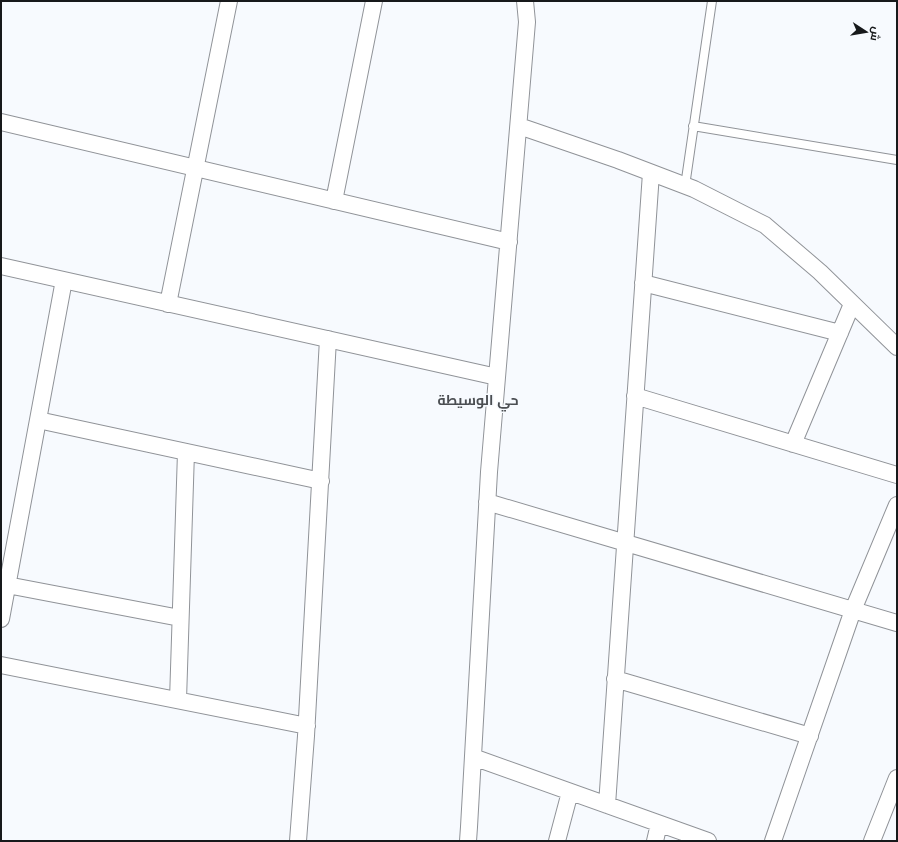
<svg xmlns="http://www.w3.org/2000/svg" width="898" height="842" viewBox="0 0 898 842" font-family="Quicksand,Cairo,sans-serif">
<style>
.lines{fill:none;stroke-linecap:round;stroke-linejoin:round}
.lane-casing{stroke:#909398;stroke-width:10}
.street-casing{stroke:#909398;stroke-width:18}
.lane{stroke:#fff;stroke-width:8}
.street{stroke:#fff;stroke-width:16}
.labels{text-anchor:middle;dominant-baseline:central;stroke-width:3;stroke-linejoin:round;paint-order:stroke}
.neighbourhood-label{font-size:14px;font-weight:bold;fill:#4b4e52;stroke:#f7fafe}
</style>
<rect width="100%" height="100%" fill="#f7fafe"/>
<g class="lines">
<defs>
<path id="lane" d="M693,126L897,160
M685,186L712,1"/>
<path id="street" d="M1,122L509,242
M519,126L618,160L694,189L765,225L820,272L897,347
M334,201L374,1
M1,266L497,377
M643,283L840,333
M168,304L229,1
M635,396L897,475
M38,420L321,481
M793,444L852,304
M487,502L897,623
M7,585L180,618
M1,619L64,280
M1,665L307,726
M615,679L810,736
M178,700L186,452
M473,757L708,841
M607,805L651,173
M298,841L306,736L328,339
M468,841L469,827L489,472L527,22L525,1
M557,841L570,792
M655,841L659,824
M773,841L853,610L897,505
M872,841L897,778"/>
</defs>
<use href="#lane" class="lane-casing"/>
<use href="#street" class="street-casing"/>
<use href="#lane" class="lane"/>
<use href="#street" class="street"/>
</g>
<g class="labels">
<g class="neighbourhood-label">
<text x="478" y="400">حي الوسيطة</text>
</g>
</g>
<rect width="898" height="842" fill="none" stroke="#17191b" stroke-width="4"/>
<g transform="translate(866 32) rotate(102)" stroke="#f7fafe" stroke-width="3" paint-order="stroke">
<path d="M0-3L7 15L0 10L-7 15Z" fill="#17191b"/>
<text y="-6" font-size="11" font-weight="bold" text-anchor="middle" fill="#17191b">ش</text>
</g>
</svg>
